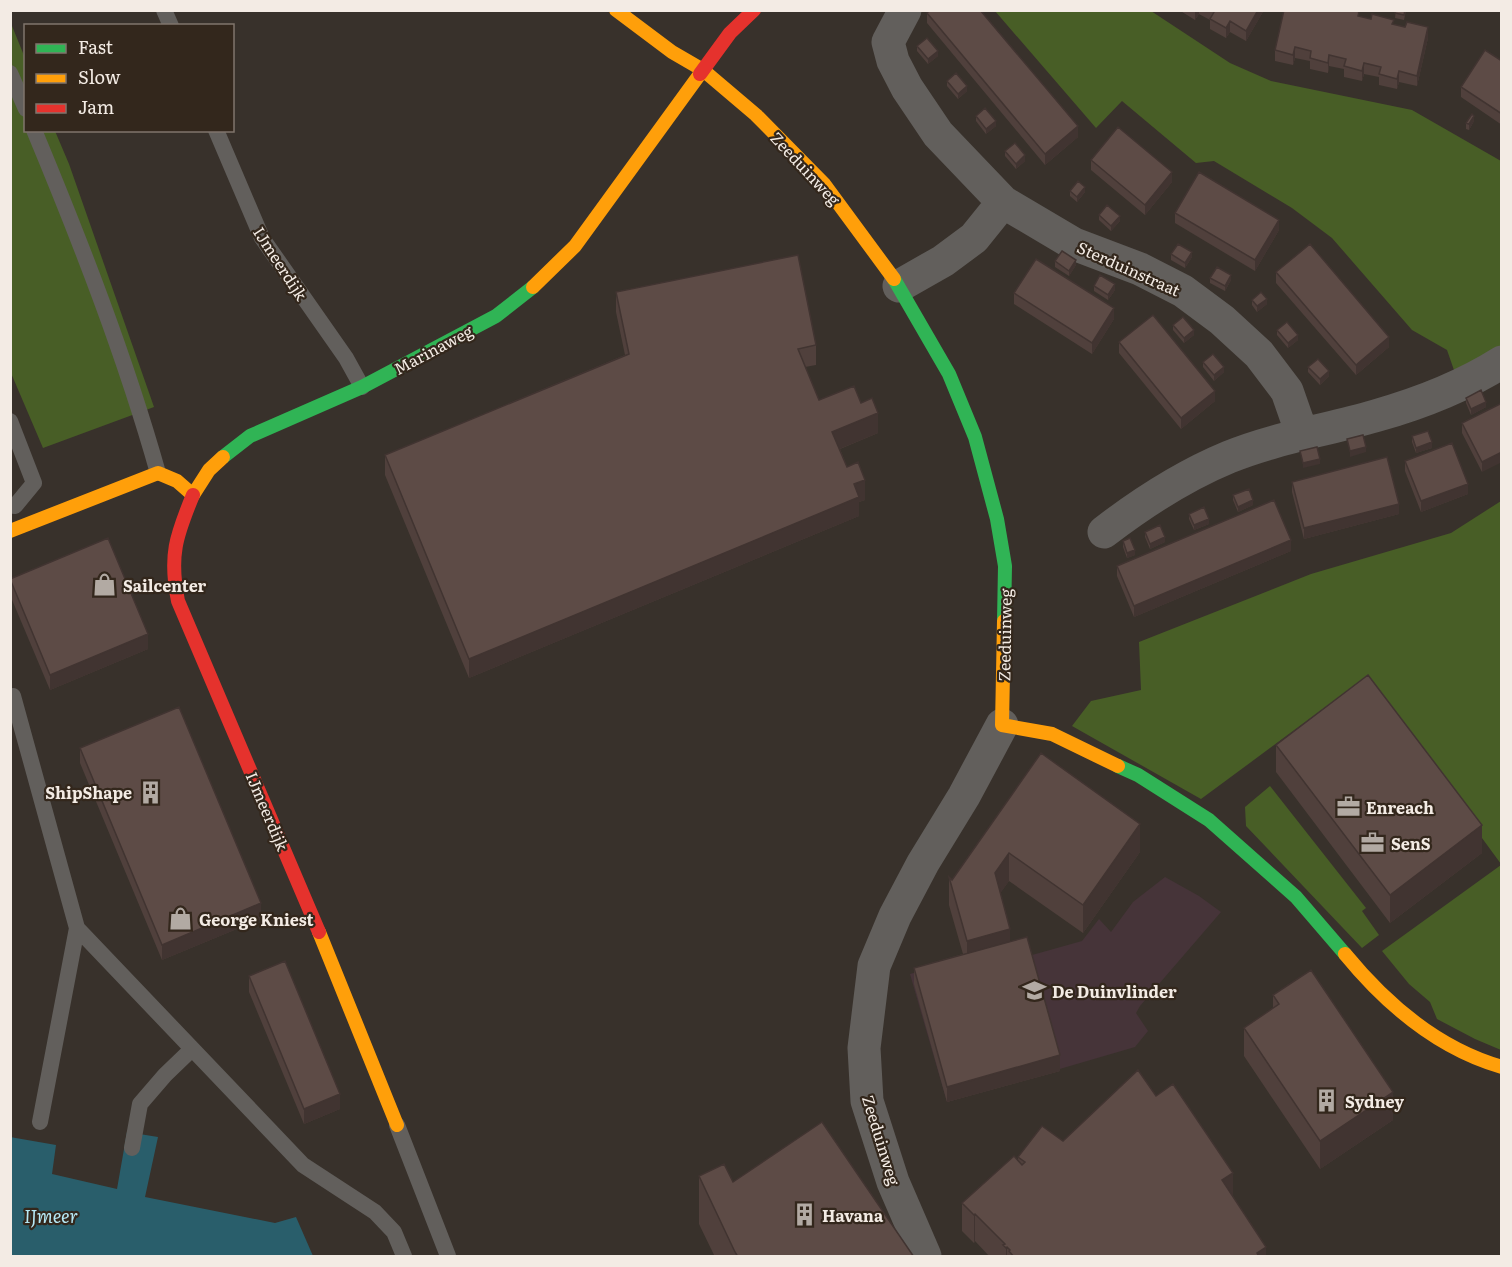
<svg xmlns="http://www.w3.org/2000/svg" width="1512" height="1267" viewBox="0 0 1512 1267" font-family="Literata,serif">
<style>
.education{fill:#463439}
.green{fill:#485e26}
.water{fill:#295e6b}
.lines{fill:none;stroke-linecap:round;stroke-linejoin:round}
.lane{stroke:#625f5c;stroke-width:16}
.street{stroke:#625f5c;stroke-width:33}
.fast{stroke:#30b455;stroke-width:14}
.slow{stroke:#ff9f0a;stroke-width:14}
.jam{stroke:#e5322d;stroke-width:14}
.wall{fill:#50403c}
.shaded-wall{fill:#413431}
.building{fill:#5d4b46;stroke:#413431;stroke-width:1.5}
.labels{text-anchor:middle;dominant-baseline:central;stroke-width:4.5;stroke-linejoin:round;paint-order:stroke}
.street-label{font-size:16px;fill:#f3ebe4;stroke:#33271c}
.poi-label{font-size:16px;font-weight:bold;fill:#f3ebe4;stroke:#33271c;text-anchor:start}
.water-label{font-size:18px;font-style:italic;fill:#b6e9f6;stroke:#33271c}
</style>
<rect width="100%" height="100%" fill="#38312b"/>
<path class="education" d="M1165,877L1199,896L1221,912L1140,1006L1136,1013L1148,1031L1135,1047L947,1102L910,974L949,963L954,977L1082,941L1099,919L1111,932L1133,902Z"/>
<path class="green" d="M995,11H1151L1230,63L1271,81L1412,110L1501,161V349L1455,373L1447,350L1412,330L1332,238L1292,208L1214,161L1196,163L1122,101L1096,128Z
M10,21L25,58L26,130L55,131L69,164L154,407L43,448L11,373Z
M1501,501V864L1376,693L1327,706L1201,799L1072,726L1091,701L1141,690L1139,642L1311,574L1451,533Z
M1270,786L1366,908L1362,911L1379,935L1362,948L1246,826L1245,807Z
M1501,865V1050L1475,1039L1437,1019L1430,1002L1409,984L1382,951Z"/>
<path class="water" d="M127,1132L158,1137L145,1197L275,1223L296,1217L313,1256H11L10,1137L56,1145L52,1174L117,1189Z"/>
<g class="lines">
<path class="lane" d="M164,10L171,26
M10,73L26,109
M34,130C81,243 125,356 158,473
M216,130L262,238L346,358L362,387
M10,421L34,483L15,506
M13,696L77,928L303,1165L375,1212L394,1232L404,1256
M40,1122L77,928
M397,1125L448,1256
M132,1148L140,1104L165,1075L192,1049"/>
<path class="street" d="M905,10L888,42L893,61L907,88L938,134L1003,202L1074,244L1140,269L1183,291L1222,320L1259,354L1287,391L1302,434
M899,286L943,261L974,238L1003,202
M1104,532C1143,502 1183,476 1229,457C1276,438 1327,430 1375,416C1418,404 1464,386 1502,362
M925,1256L893,1182L867,1101L864,1048L874,966L895,916L923,863L964,796L1002,725"/>
<path class="fast" d="M894,279L949,374L975,437L997,519L1005,566L1004,621
M223,457L250,436L362,387L496,316L533,287
M1118,766L1138,775L1209,820L1296,897L1345,954"/>
<path class="slow" d="M616,10L672,52L703,70L756,115L824,184L894,279
M533,287L575,246L700,74
M10,531L158,473L177,481L193,495L209,470L223,457
M1004,621L1002,725L1052,734L1118,766
M319,932L397,1125
M1345,954C1386,1004 1439,1049 1502,1067"/>
<path class="jam" d="M700,74L730,33L754,10
M193,495C176,536 169,556 178,601L319,932"/>
</g>
<path class="wall" d="M1179,10H1264L1246,41L1230,32L1226,38L1210,29V20L1199,14L1195,20Z
M1396,10H1406L1404,20L1395,18Z
M927,13L1078,137L1045,165L927,23Z
M1359,17L1394,25L1428,38L1417,86L1399,82L1397,89L1379,85V77L1364,74L1362,81L1344,77V69L1329,66L1328,73L1310,69V61L1295,58L1293,65L1275,61V50Z
M917,46L938,56L928,64L917,51Z
M1502,61V125L1461,97V87Z
M947,81L967,91L958,99L947,86Z
M976,116L996,126L986,134L976,121Z
M1474,121L1469,130L1466,129V123Z
M1005,151L1025,161L1016,169L1005,156Z
M1091,160L1172,182L1145,215L1091,170Z
M1070,191L1085,192L1077,202L1070,196Z
M1175,213L1279,230L1255,271L1175,223Z
M1099,215L1120,221L1111,231L1099,220Z
M1171,254L1192,257L1185,268L1171,260Z
M1055,261L1076,265L1069,276L1055,267Z
M1276,272L1389,347L1356,375L1276,283Z
M1210,278L1231,280L1225,291L1210,283Z
M1094,286L1115,290L1108,300L1094,291Z
M616,292L816,345V365L805,367L819,400L861,403L878,433L840,449L847,467L865,500L859,502V516L469,678L385,475V455L625,355L616,312Z
M1014,293L1114,319L1092,354L1014,304Z
M1252,300L1267,304L1257,312L1252,305Z
M1173,325L1194,335L1184,343L1173,330Z
M1277,330L1298,340L1288,348L1277,335Z
M1119,342L1215,401L1181,429L1119,353Z
M1203,362L1224,372L1214,381L1203,367Z
M1308,367L1329,376L1320,385L1308,372Z
M1466,398L1486,407L1471,415L1466,403Z
M1502,403L1482,472L1462,433V423Z
M1412,436L1432,448L1416,453L1412,442Z
M1405,461L1468,494L1421,512L1405,471Z
M1292,482L1399,514L1304,539L1292,492Z
M1233,495L1253,505L1238,512L1233,500Z
M1189,514L1209,524L1194,530L1189,519Z
M1145,532L1165,542L1150,549L1145,537Z
M1123,541L1135,555L1127,558L1123,547Z
M1291,551L1134,617L1117,576V566Z
M10,579L148,649L50,690L10,595Z
M1276,745L1482,853L1390,923L1276,772Z
M80,748L261,919L162,960L80,763Z
M1041,753L1140,852L1083,933L1009,881L1000,893L1010,941L1060,1071L947,1102L914,984V968L963,954L949,905V877L952,880Z
M249,976L340,1109L304,1124L249,992Z
M1273,995L1393,1120L1320,1169L1244,1056V1028L1273,1008Z
M1156,1096L1233,1197L1266,1257H990L975,1241L974,1243L962,1231V1203L1018,1161V1157L1063,1141Z
M699,1176L733,1182L914,1257H715L699,1224Z"/>
<path class="shaded-wall" d="M1195,10H1199V14L1195,20Z
M1258,10H1264L1246,41V31Z
M1230,21V32L1226,38V28Z
M1428,27V38L1417,86V76Z
M1295,47V58L1293,65V55Z
M938,51V56L928,64V59Z
M1329,55V66L1328,73V63Z
M1364,63V74L1362,81V71Z
M1399,71V82L1397,89V79Z
M967,86V91L958,99V94Z
M1474,116V121L1469,130V124Z
M996,121V126L986,134V129Z
M1078,126V137L1045,165V154Z
M1025,155V161L1016,169V164Z
M1172,172V182L1145,215V205Z
M1085,187V192L1077,202V197Z
M1120,216V221L1111,231V226Z
M1279,220V230L1255,271V260Z
M1192,252V257L1185,268V263Z
M1076,260V265L1069,276V271Z
M1231,275V280L1225,291V286Z
M1115,284V290L1108,300V295Z
M1267,299V304L1257,312V306Z
M1114,308V319L1092,354V343Z
M1194,330V335L1184,343V338Z
M1298,335V340L1288,348V343Z
M1389,337V347L1356,375V365Z
M1224,367V372L1214,381V375Z
M1329,371V376L1320,385V379Z
M1215,391V401L1181,429V418Z
M1486,402V407L1471,415V409Z
M878,413V433L832,452V432Z
M1432,442V448L1416,453V448Z
M1366,447V452L1350,457V451Z
M1502,452V462L1482,472V462Z
M1320,459V464L1303,468V463Z
M865,480V500L859,502V516L469,678V659Z
M1468,484V494L1421,512V501Z
M1253,500V505L1238,512V507Z
M1399,504V514L1304,539V528Z
M1209,519V524L1194,530V525Z
M1165,537V542L1150,549V544Z
M1291,540V551L1134,617V606Z
M1135,550V555L1127,558V553Z
M148,634V649L50,690V675Z
M1140,824V852L1083,933V905Z
M1482,825V853L1390,923V895Z
M1009,853V881L995,901V873Z
M261,903V919L162,960V945Z
M1010,929V957L967,969V941Z
M1060,1055V1071L947,1102V1087Z
M1393,1092V1120L1320,1169V1141Z
M340,1094V1109L304,1124V1109Z
M1233,1173V1201L1222,1180Z
M975,1214V1241L974,1243V1215Z
M1007,1247V1257H1006V1248Z
M1266,1247V1257H1257V1253Z"/>
<path class="building" d="M930,10H980L1078,126L1045,154L927,13Z
M1211,10H1258L1246,31L1230,21L1226,28L1210,19L1214,12Z
M1284,10H1355L1359,12L1358,16L1371,19L1372,14L1394,20L1392,24L1405,27L1407,22L1428,27L1417,76L1399,71L1397,79L1379,74L1381,67L1364,63L1362,71L1344,66L1346,59L1329,55L1328,63L1310,58L1311,51L1295,47L1293,55L1275,50Z
M1396,10H1405L1404,15L1395,13Z
M927,38L938,51L928,59L917,46Z
M1485,50L1502,61V114L1461,87Z
M956,73L967,86L958,94L947,81Z
M985,108L996,121L986,129L976,116Z
M1472,114L1474,116L1469,124L1466,123Z
M1118,127L1172,172L1145,205L1091,160Z
M1015,143L1025,155L1016,164L1005,151Z
M1199,172L1279,220L1255,260L1175,213Z
M1078,181L1085,187L1077,197L1070,191Z
M1107,205L1120,216L1111,226L1099,215Z
M1178,244L1192,252L1185,263L1171,254Z
M1310,244L1389,337L1356,365L1276,272Z
M1062,251L1076,260L1069,271L1055,261Z
M798,255L816,345L798,349L819,400L854,386L861,403L872,398L878,413L832,432L847,467L858,462L865,480L854,484L859,497L469,659L385,455L629,354L616,292Z
M1036,259L1114,308L1092,343L1014,293Z
M1217,267L1231,275L1225,286L1210,278Z
M1100,275L1115,284L1108,295L1094,286Z
M1261,292L1267,299L1257,306L1252,300Z
M1153,315L1215,391L1181,418L1119,342Z
M1183,317L1194,330L1184,338L1173,325Z
M1287,322L1298,335L1288,343L1277,330Z
M1213,354L1224,367L1214,375L1203,362Z
M1318,359L1329,371L1320,379L1308,367Z
M1481,390L1486,402L1471,409L1466,398Z
M1502,403V452L1482,462L1462,423Z
M1428,431L1432,442L1416,448L1412,436Z
M1363,435L1366,447L1350,451L1347,439Z
M1452,443L1468,484L1421,501L1405,461Z
M1317,447L1320,459L1303,463L1300,451Z
M1387,457L1399,504L1304,528L1292,482Z
M1249,489L1253,500L1238,507L1233,495Z
M1274,500L1291,540L1134,606L1117,566Z
M1204,507L1209,519L1194,525L1189,514Z
M1160,525L1165,537L1150,544L1145,532Z
M108,538L148,634L50,675L10,579Z
M1130,538L1135,550L1127,553L1123,541Z
M1368,675L1482,825L1390,895L1276,745Z
M179,707L261,903L162,945L80,748Z
M1041,753L1140,824L1083,905L1009,853L995,873L1010,929L967,941L949,877L952,880Z
M1027,937L1060,1055L947,1087L914,968Z
M285,961L340,1094L304,1109L249,976Z
M1311,970L1393,1092L1320,1141L1244,1028L1279,1004L1273,995Z
M1138,1070L1156,1096L1173,1084L1233,1173L1222,1180L1266,1247L1257,1253L1259,1257H1014L1009,1251L1010,1250L1007,1247L1006,1248L1003,1245L1005,1244L975,1214L974,1215L962,1203L1014,1156L1022,1165L1025,1162L1018,1157L1042,1126L1063,1141Z
M822,1122L914,1257H738L735,1252L699,1176L724,1164L733,1182Z"/>
<defs>
<symbol id="shop-bare" viewBox="-9 -9 18 18"><path d="M-5-2.5h2.3a2.7 3.5 0 0 1 5.4 0H5L5.5 6h-11ZM-1.5-2.5h3a1.5 2.3 0 0 0-3 0Z" fill="#b2aaa3" stroke="#33271c" stroke-width="2.5" paint-order="stroke"/></symbol>
<symbol id="building-bare" viewBox="-9 -9 18 18"><path d="M-4-6H4V6H1V3H-1V6H-4ZM-2.5-4.3h1.7v1.8h-1.7ZM.8-4.3h1.7v1.8H.8ZM-2.5-1h1.7V.8h-1.7ZM.8-1h1.7V.8H.8Z" fill="#b2aaa3" stroke="#33271c" stroke-width="2.5" paint-order="stroke"/></symbol>
<symbol id="office-bare" viewBox="-9 -9 18 18"><path d="M-6-3h4V-5.5h4V-3h4V5H-6ZM-1-4.5V-3h2v-1.5ZM-6 0V1H6V0Z" fill="#b2aaa3" stroke="#33271c" stroke-width="2.5" paint-order="stroke"/></symbol>
<symbol id="school-bare" viewBox="-9 -9 18 18"><path d="M0-5L7-2L0 1L-7-2ZM-4 1L0 2.5L4 1V4Q0 6-4 4Z" fill="#b2aaa3" stroke="#33271c" stroke-width="2.5" paint-order="stroke"/></symbol>
</defs>
<g fill-rule="evenodd">
<use href="#shop-bare" x="88" y="568" width="33" height="33"/>
<use href="#building-bare" x="134" y="776" width="33" height="33"/>
<use href="#office-bare" x="1332" y="790" width="33" height="33"/>
<use href="#office-bare" x="1356" y="826" width="33" height="33"/>
<use href="#shop-bare" x="164" y="902" width="33" height="33"/>
<use href="#school-bare" x="1018" y="974" width="33" height="33"/>
<use href="#building-bare" x="1310" y="1084" width="33" height="33"/>
<use href="#building-bare" x="788" y="1198" width="33" height="33"/>
</g>
<g class="labels">
<g class="street-label">
<text transform="translate(806 168) rotate(47)">Zeeduinweg</text>
<text transform="translate(281 263) rotate(57)">IJmeerdijk</text>
<text transform="translate(1129 268) rotate(24)">Sterduinstraat</text>
<text transform="translate(433 349) rotate(-28)">Marinaweg</text>
<text transform="translate(1004 635) rotate(-89)">Zeeduinweg</text>
<text transform="translate(268 811) rotate(67)">IJmeerdijk</text>
<text transform="translate(882 1140) rotate(73)">Zeeduinweg</text>
</g>
<g class="poi-label">
<text x="123" y="585">Sailcenter</text>
<text x="132" y="792" text-anchor="end">ShipShape</text>
<text x="1366" y="807">Enreach</text>
<text x="1391" y="843">SenS</text>
<text x="199" y="919">George Kniest</text>
<text x="1052" y="991">De Duinvlinder</text>
<text x="1345" y="1101">Sydney</text>
<text x="822" y="1215">Havana</text>
</g>
<g class="water-label">
<text x="51" y="1215">IJmeer</text>
</g>
</g>
<rect width="1512" height="1267" fill="none" stroke="#f3ebe4" stroke-width="24"/>
<rect x="24" y="24" width="210" height="108" fill="#33271c" stroke="#80756c" stroke-width="1.5"/>
<rect x="36" y="44" width="30" height="9" fill="#30b455" stroke="#80756c" stroke-width="1.5"/>
<text x="78" y="54" font-size="18" fill="#f3ebe4">Fast</text>
<rect x="36" y="74" width="30" height="9" fill="#ff9f0a" stroke="#80756c" stroke-width="1.5"/>
<text x="78" y="84" font-size="18" fill="#f3ebe4">Slow</text>
<rect x="36" y="104" width="30" height="9" fill="#e5322d" stroke="#80756c" stroke-width="1.5"/>
<text x="78" y="114" font-size="18" fill="#f3ebe4">Jam</text>
</svg>
